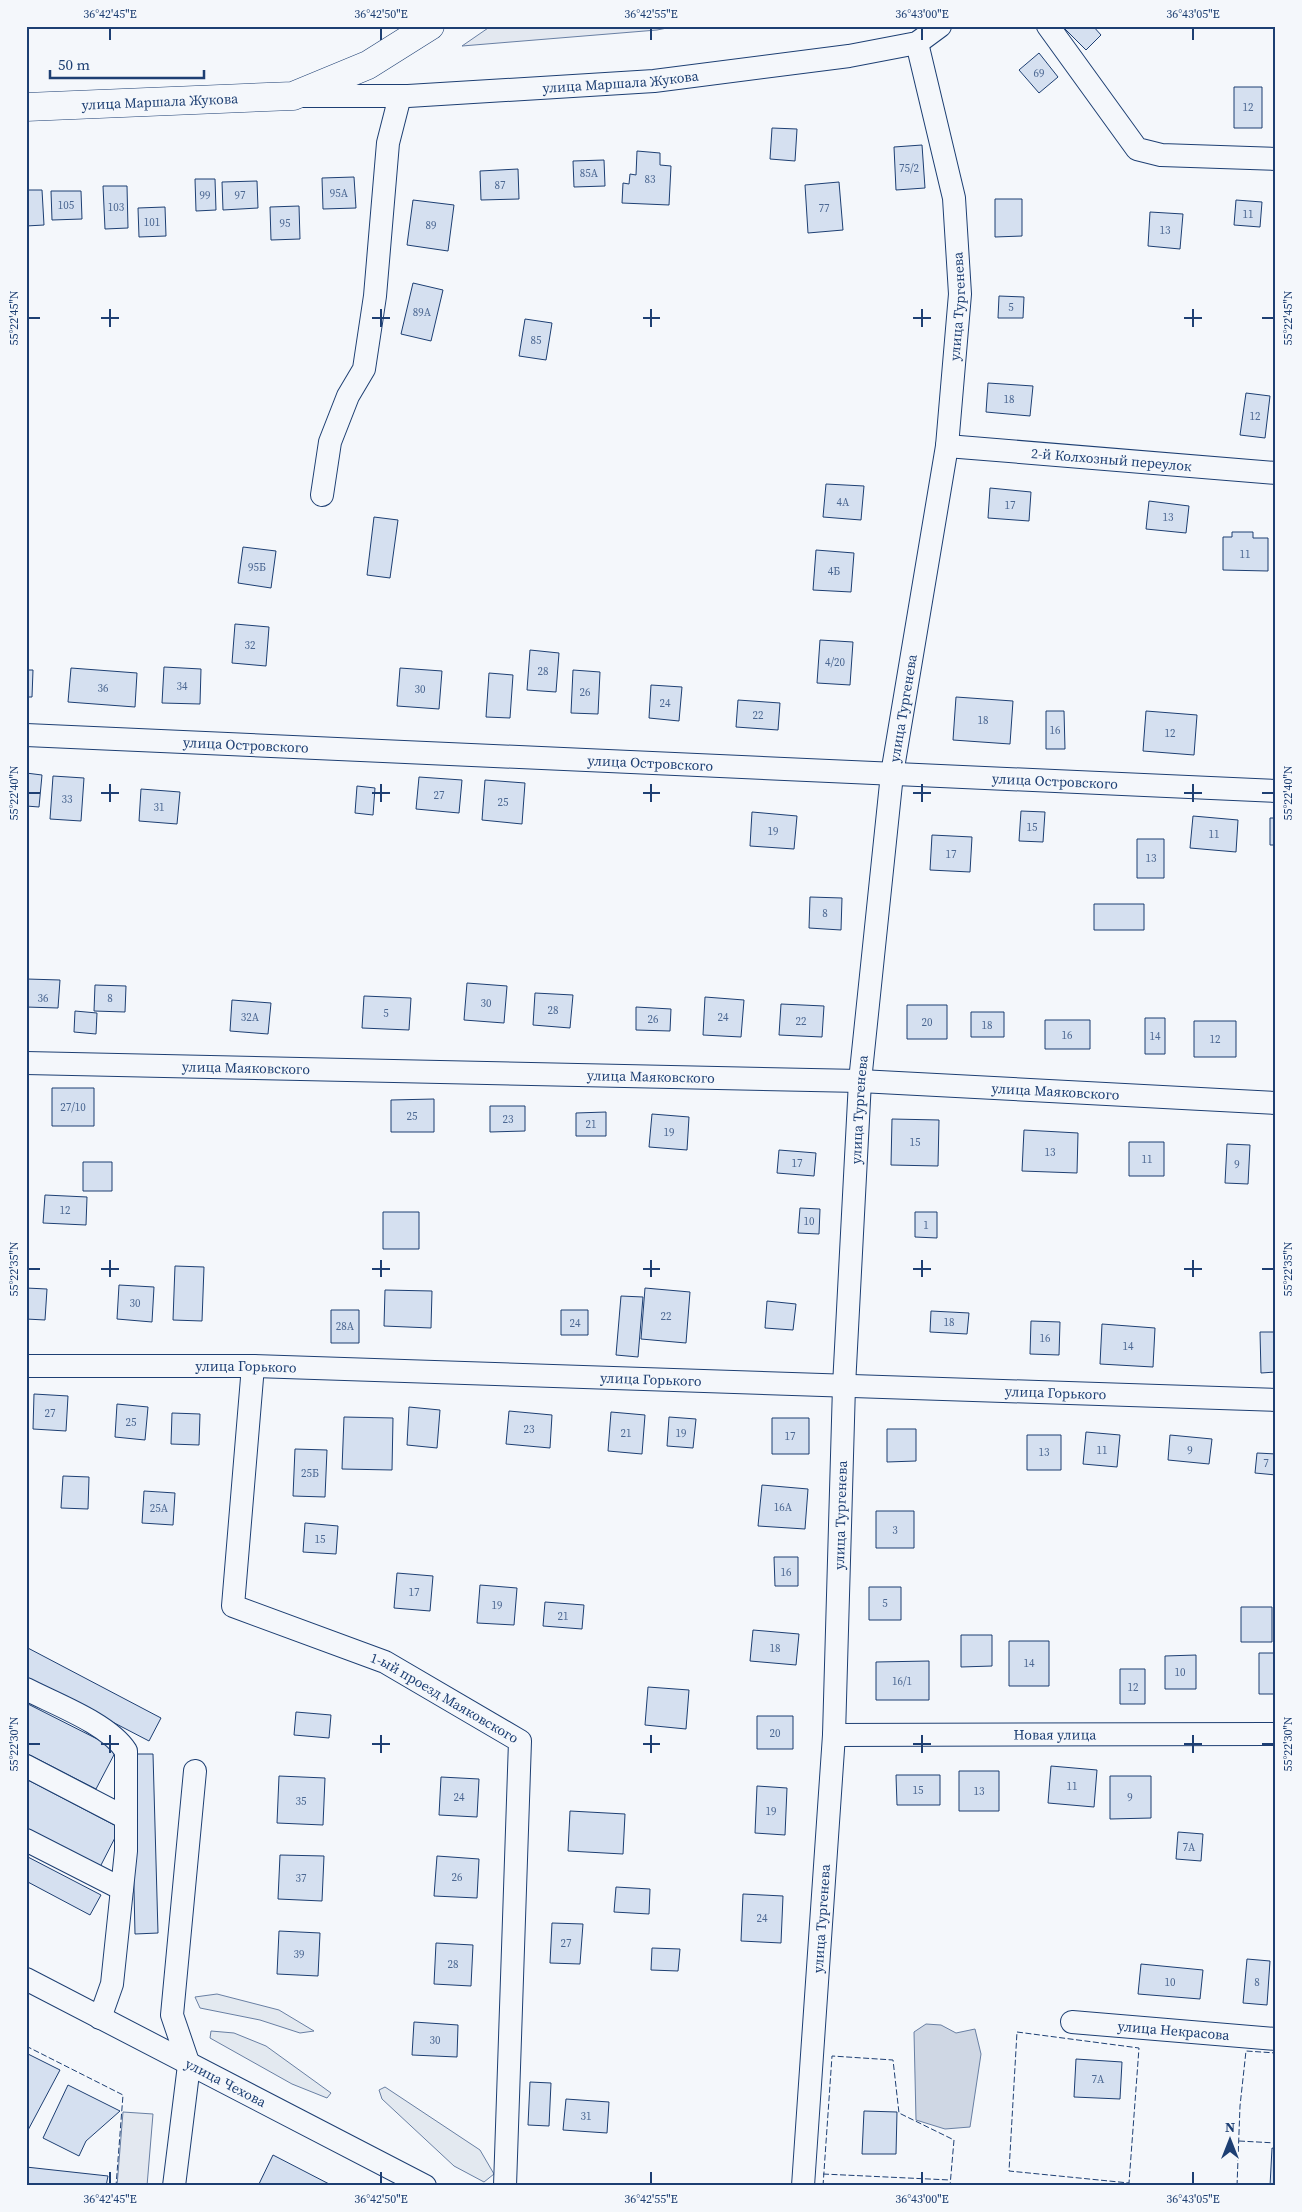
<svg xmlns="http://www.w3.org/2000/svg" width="1302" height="2212" viewBox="0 0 1302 2212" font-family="'Source Serif 4',serif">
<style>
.green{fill:#e3e9f0;stroke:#687fa3}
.parking{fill:#e3e8f0;stroke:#687fa3}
.water{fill:#cfd7e4;stroke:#687fa3}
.building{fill:#d5e0f0;stroke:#1d3f73}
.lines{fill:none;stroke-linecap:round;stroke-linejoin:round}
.minor-casing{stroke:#1d3f73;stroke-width:24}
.major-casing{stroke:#1d3f73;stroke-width:29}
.minor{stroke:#f4f7fb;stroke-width:22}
.major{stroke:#f4f7fb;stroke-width:28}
.fence{stroke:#1d3f73;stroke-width:1;stroke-dasharray:6 2.5;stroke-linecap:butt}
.ticks{fill:none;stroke:#1d3f73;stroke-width:2}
.labels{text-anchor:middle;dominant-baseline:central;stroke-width:4;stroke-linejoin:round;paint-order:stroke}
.number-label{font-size:11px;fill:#4b6792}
.street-label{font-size:14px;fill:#1d3f73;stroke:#f4f7fb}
.neatline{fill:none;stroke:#1d3f73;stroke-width:2}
.ticks-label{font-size:12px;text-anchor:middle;fill:#1d3f73}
</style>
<rect width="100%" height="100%" fill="#f4f7fb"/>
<path class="green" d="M217,1994L279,2010L314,2031L300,2033L260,2020L200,2008L195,1997Z
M211,2031L234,2033L266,2046L331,2093L327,2098L292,2084L210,2038Z
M385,2087L480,2150L494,2174L484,2182L454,2166L382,2099L379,2090Z"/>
<path class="parking" d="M491,26H677L657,30L462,46Z
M123,2112L153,2114L147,2186H117Z"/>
<path class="water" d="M926,2024L941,2025L956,2033L975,2029L981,2054L970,2127L945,2129L916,2120L914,2032Z"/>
<path class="building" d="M141,26H172V27L141,28Z
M1066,26H1093L1101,35L1086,50L1064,28Z
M1039,53L1058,77L1039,93L1019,70Z
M1234,87H1262V128H1234Z
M772,128L797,129L795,161L770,159Z
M922,145L925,188L896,190L894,147Z
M637,151L660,153V165L671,166L669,205L622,203L623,183L629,184L630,174L636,175Z
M604,160L605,186L574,187L573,161Z
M518,169L519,199L481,200L480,171Z
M354,177L356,208L323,209L322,178Z
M195,179H215L216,210L196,211Z
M257,181L258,208L223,210L222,182Z
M839,182L843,230L808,233L805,185Z
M103,186H127L128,228L105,229Z
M26,190H42L44,225L26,226Z
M51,191H81L82,219L52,220Z
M995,199H1022V236L995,237Z
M413,200L454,205L448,251L407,245Z
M1236,200L1262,202L1260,227L1234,225Z
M299,206L300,239L271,240L270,207Z
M165,207L166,236L139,237L138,208Z
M1150,212L1183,214L1180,249L1148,246Z
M413,283L443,290L431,341L401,334Z
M999,296L1024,297L1023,318H998Z
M525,319L552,323L546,360L519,356Z
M988,383L1033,386L1030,416L986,412Z
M1246,393L1270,396L1265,438L1240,435Z
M826,484L864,486L861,520L823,517Z
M990,488L1031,492L1029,521L988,518Z
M1149,501L1189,506L1186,533L1146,529Z
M374,517L398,520L390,578L367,575Z
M1232,532H1253V538H1268V571L1223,570V537H1232Z
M243,547L276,551L271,588L238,583Z
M816,550L854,553L851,592L813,590Z
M235,624L269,627L266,666L232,663Z
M820,640L853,642L850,685L817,683Z
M530,650L559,653L556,692L527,690Z
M164,667L201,669L200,704L162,703Z
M71,668L137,673L135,707L68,702Z
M400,668L442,671L439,709L397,706Z
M26,670H33L32,697H26Z
M573,670L600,672L598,714L571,713Z
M489,673L513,675L510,718L486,717Z
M651,685L682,687L679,721L649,718Z
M956,697L1013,701L1010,744L953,740Z
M738,700L780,703L778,730L736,727Z
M1046,711H1064L1065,749H1046Z
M1146,711L1197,715L1194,755L1143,751Z
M26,773L42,775L39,807L26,806Z
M53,776L84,778L81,821L50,819Z
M419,777L462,780L459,813L416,809Z
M485,780L525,783L522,824L482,820Z
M357,786L375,788L373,815L355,813Z
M141,789L180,792L177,824L139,821Z
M1021,811L1045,812L1043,842L1019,841Z
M752,812L797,816L794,849L750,846Z
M1193,816L1238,820L1236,852L1190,848Z
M1270,818H1276V845H1270Z
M932,835L972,837L970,872L930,870Z
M1137,839H1164V878H1137Z
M810,897L842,898L841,930L809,928Z
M1094,904H1144V930H1094Z
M27,979L60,980L58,1008L26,1007Z
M467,983L507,986L504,1023L464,1020Z
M95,985L126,986L125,1012L94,1011Z
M535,993L573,995L570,1028L533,1025Z
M364,996L411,998L409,1030L362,1028Z
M705,997L744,1000L741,1037L703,1035Z
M232,1000L271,1003L268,1034L230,1031Z
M781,1004L824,1006L822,1037L779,1035Z
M907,1005H947V1039H907Z
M636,1007L671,1009L670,1031L636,1030Z
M75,1011L97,1013L96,1034L74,1032Z
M971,1012H1004V1037H971Z
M1145,1018H1165V1054H1145Z
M1045,1020H1090V1049H1045Z
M1194,1021H1236V1057H1194Z
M52,1088H94V1126H52Z
M434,1099V1132H391V1100Z
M490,1106H525V1131L490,1132Z
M606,1112V1136H576V1113Z
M652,1114L689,1117L687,1150L649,1147Z
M892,1119L939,1120L938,1166L891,1165Z
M1024,1130L1078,1133L1077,1173L1022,1171Z
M1129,1142H1164V1176H1129Z
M1227,1144L1250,1145L1248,1184L1225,1183Z
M779,1150L816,1153L814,1176L777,1173Z
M83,1162H112V1191H83Z
M45,1195L87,1197L86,1225L43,1223Z
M800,1208L820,1209L819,1234L798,1233Z
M383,1212H419V1249H383Z
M915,1212H937V1238L915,1237Z
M175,1266L204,1267L202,1321L173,1320Z
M119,1285L154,1287L152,1322L117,1319Z
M26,1288L47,1289L45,1320L26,1319Z
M645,1288L690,1292L686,1343L641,1339Z
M385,1290L432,1291L431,1328L384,1326Z
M621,1296L643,1297L638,1357L616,1355Z
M767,1301L796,1304L793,1330L765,1328Z
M331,1310H359V1343H331Z
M561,1310H588V1335H561Z
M931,1311L969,1313L967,1334L930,1332Z
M1031,1321L1060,1322L1059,1355L1030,1354Z
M1102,1324L1155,1328L1153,1367L1100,1364Z
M1260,1332H1276V1372L1261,1373Z
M34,1394L68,1396L66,1431L33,1429Z
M117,1404L148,1407L145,1440L115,1437Z
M409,1407L440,1410L437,1448L407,1445Z
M509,1411L552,1415L550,1448L506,1444Z
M611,1412L645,1415L642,1454L608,1451Z
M172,1413L200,1414L199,1445L171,1444Z
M344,1417L393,1418L392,1470L342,1469Z
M669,1417L696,1419L693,1448L667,1446Z
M772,1418H809V1454H772Z
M887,1429H916V1461L887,1462Z
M1086,1432L1120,1435L1117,1467L1083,1464Z
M1027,1435H1061V1470H1027Z
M1170,1435L1212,1439L1209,1464L1168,1460Z
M295,1449L327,1450L325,1497L293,1496Z
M1257,1453L1276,1454V1475L1255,1473Z
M63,1476L89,1477L88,1509L61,1508Z
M762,1485L808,1489L805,1529L758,1526Z
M144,1491L175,1493L173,1525L142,1523Z
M876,1511H914V1548H876Z
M305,1523L338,1526L336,1554L303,1552Z
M774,1557H798V1586H775Z
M397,1573L433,1576L430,1611L394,1608Z
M480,1585L517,1588L514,1625L477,1623Z
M869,1587H901V1620H869Z
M545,1602L584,1605L582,1629L543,1626Z
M1241,1607H1272V1642H1241Z
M753,1630L799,1634L796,1665L750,1661Z
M961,1635H992V1666L961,1667Z
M1009,1641H1049V1686H1009Z
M26,1647L161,1718L149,1741L26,1677Z
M1259,1653H1276V1694H1259Z
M1196,1655V1689H1165V1656Z
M929,1661V1700H876V1662Z
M1120,1669H1145V1704H1120Z
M648,1687L689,1690L686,1729L645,1725Z
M26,1703L117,1749L96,1789L26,1753Z
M296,1712L331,1715L329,1738L294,1735Z
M757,1716H793V1749H757Z
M131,1754H153L158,1933L135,1934Z
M1051,1766L1097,1770L1094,1807L1048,1803Z
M959,1771H999V1811H959Z
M896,1775H940V1805H897Z
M279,1776L325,1778L323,1825L277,1823Z
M1110,1776H1151V1818L1110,1819Z
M441,1777L479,1779L477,1817L439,1815Z
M26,1779L120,1828L100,1867L26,1829Z
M757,1786L787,1788L785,1835L755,1833Z
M570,1811L625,1814L623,1854L568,1851Z
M1178,1832L1203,1834L1201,1861L1176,1859Z
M280,1855L324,1856L322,1901L278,1899Z
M26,1856L101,1895L90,1915L26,1881Z
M437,1856L479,1859L477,1898L434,1896Z
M616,1887L650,1889L649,1914L614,1912Z
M743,1894L783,1896L781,1943L741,1941Z
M552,1923L583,1924L580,1964L550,1963Z
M279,1931L320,1933L318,1976L277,1974Z
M436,1943L473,1945L471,1986L434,1984Z
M652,1948L680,1949L678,1971L651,1970Z
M1247,1959L1270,1961L1267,2005L1243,2003Z
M1141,1964L1203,1970L1200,1999L1138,1994Z
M414,2022L458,2025L457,2057L412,2055Z
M26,2053L60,2070L27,2132L26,2131Z
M1076,2059L1122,2062L1120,2099L1074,2097Z
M530,2082L551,2083L549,2126L528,2125Z
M68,2085L120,2111L86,2141L79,2156L43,2138Z
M566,2099L609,2102L607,2133L563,2130Z
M864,2111L897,2112L896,2154H862Z
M1272,2148L1276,2149V2186H1270Z
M273,2155L333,2186H258Z
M26,2167L108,2176L106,2186H26Z"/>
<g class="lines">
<defs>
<g id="minor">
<path d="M1048,26L1137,149L1161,155L1276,159"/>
<path id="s1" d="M300,96H408L654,81L849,56L917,43L940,26"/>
<path id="s2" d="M947,446L1276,473"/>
<path d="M322,495L330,442L348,396L364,369L375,296L388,143L400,96"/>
<path id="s3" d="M26,735L1276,791"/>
<path id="s4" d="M26,1063L860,1081L1276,1103"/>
<path id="s5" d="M26,1366H253L1276,1400"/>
<path id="s6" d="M253,1366L233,1606L385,1662L520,1741L505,2186"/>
<path d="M26,1689C55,1704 109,1724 126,1751V1851L112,1984L100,2018"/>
<path id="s7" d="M834,1735L1276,1734"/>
<path d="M26,1766L126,1818"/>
<path d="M26,1840L122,1889"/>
<path id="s8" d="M26,1979L425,2186"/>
<path id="s9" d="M1072,2022L1276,2039"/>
<path d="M174,2186L189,2065L172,2015L195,1771"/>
<path id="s10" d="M803,2186L834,1735L844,1386L860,1081L892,774L947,446L960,294L954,198L917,43"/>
</g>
<g id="major">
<path id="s11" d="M26,107L293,96L368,65L430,26"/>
</g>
</defs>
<use href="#minor" class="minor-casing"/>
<use href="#major" class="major-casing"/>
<use href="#minor" class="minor"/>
<use href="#major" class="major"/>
<path class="fence" d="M1017,2032L1139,2048L1129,2183L1009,2171Z
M26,2046L123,2095L116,2186
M1239,2141L1276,2143
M823,2174L950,2180
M823,2186L832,2056L893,2060L899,2113L954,2140L950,2186
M1237,2186L1240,2106L1246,2051L1276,2053"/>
</g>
<path class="ticks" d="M110,28V40M381,28V40M651,28V40M922,28V40M1193,28V40M110,309V327M381,309V327M651,309V327M922,309V327M1193,309V327M28,318H40M101,318H119M372,318H390M643,318H660M913,318H931M1184,318H1202M1262,318H1274M110,784V802M381,784V802M651,784V802M922,784V802M1193,784V802M28,793H40M101,793H119M372,793H390M643,793H660M913,793H931M1184,793H1202M1262,793H1274M110,1260V1277M381,1260V1277M651,1260V1277M922,1260V1277M1193,1260V1277M28,1269H40M101,1269H119M372,1269H390M643,1269H660M913,1269H931M1184,1269H1202M1262,1269H1274M110,1735V1753M381,1735V1753M651,1735V1753M922,1735V1753M1193,1735V1753M28,1744H40M101,1744H119M372,1744H390M643,1744H660M913,1744H931M1184,1744H1202M1262,1744H1274M110,2172V2184M381,2172V2184M651,2172V2184M922,2172V2184M1193,2172V2184"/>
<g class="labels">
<g class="number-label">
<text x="1039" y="73">69</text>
<text x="1248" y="107">12</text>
<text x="909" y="168">75/2</text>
<text x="589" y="173">85А</text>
<text x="650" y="179">83</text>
<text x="500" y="185">87</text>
<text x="339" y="193">95А</text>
<text x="205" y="195">99</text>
<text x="240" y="195">97</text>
<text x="66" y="205">105</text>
<text x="116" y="207">103</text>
<text x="824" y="208">77</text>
<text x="1248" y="214">11</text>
<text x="152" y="222">101</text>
<text x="285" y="223">95</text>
<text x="431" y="225">89</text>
<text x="1165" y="230">13</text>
<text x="1011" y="307">5</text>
<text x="422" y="312">89А</text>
<text x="536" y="340">85</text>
<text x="1009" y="399">18</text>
<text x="1255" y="416">12</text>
<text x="843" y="502">4А</text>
<text x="1010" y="505">17</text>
<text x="1168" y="517">13</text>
<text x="1245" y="554">11</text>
<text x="257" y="567">95Б</text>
<text x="834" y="571">4Б</text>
<text x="250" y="645">32</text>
<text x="835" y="662">4/20</text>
<text x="543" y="671">28</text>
<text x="182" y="686">34</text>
<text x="103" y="688">36</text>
<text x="420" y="689">30</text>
<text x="585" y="692">26</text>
<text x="665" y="703">24</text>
<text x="758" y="715">22</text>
<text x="983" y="720">18</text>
<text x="1055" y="730">16</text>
<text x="1170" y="733">12</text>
<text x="439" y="795">27</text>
<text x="67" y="799">33</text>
<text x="503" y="802">25</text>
<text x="159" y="807">31</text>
<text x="1032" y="827">15</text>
<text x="773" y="831">19</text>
<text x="1214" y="834">11</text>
<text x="951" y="854">17</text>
<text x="1151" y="858">13</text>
<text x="825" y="913">8</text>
<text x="43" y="998">36</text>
<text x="110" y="998">8</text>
<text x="486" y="1003">30</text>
<text x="553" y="1010">28</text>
<text x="386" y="1013">5</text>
<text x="250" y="1017">32А</text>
<text x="723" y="1017">24</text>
<text x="653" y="1019">26</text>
<text x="801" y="1021">22</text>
<text x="927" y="1022">20</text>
<text x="987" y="1025">18</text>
<text x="1067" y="1035">16</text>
<text x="1155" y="1036">14</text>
<text x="1215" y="1039">12</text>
<text x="73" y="1107">27/10</text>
<text x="412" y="1116">25</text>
<text x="508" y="1119">23</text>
<text x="591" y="1124">21</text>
<text x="669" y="1132">19</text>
<text x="915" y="1142">15</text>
<text x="1050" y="1152">13</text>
<text x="1147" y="1159">11</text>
<text x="797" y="1163">17</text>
<text x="1237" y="1164">9</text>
<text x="65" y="1210">12</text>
<text x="809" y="1221">10</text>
<text x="926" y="1225">1</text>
<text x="135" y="1303">30</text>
<text x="666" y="1316">22</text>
<text x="949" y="1322">18</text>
<text x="575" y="1323">24</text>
<text x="345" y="1326">28А</text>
<text x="1045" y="1338">16</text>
<text x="1128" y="1346">14</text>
<text x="50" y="1413">27</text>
<text x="131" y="1422">25</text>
<text x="529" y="1429">23</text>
<text x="626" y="1433">21</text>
<text x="681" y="1433">19</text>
<text x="790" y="1436">17</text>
<text x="1102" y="1450">11</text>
<text x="1190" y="1450">9</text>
<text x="1044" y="1452">13</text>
<text x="1266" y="1463">7</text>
<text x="310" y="1473">25Б</text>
<text x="783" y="1507">16А</text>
<text x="159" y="1508">25А</text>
<text x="895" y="1530">3</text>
<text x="320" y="1539">15</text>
<text x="786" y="1572">16</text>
<text x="414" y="1592">17</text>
<text x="885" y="1603">5</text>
<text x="497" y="1605">19</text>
<text x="563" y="1616">21</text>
<text x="775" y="1648">18</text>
<text x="1029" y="1663">14</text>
<text x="1180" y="1672">10</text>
<text x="902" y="1681">16/1</text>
<text x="1133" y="1687">12</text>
<text x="775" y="1733">20</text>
<text x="1072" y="1786">11</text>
<text x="918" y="1790">15</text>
<text x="979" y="1791">13</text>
<text x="459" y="1797">24</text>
<text x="1130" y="1797">9</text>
<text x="301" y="1801">35</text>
<text x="771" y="1811">19</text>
<text x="1189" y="1847">7А</text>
<text x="457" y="1877">26</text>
<text x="301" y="1878">37</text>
<text x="762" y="1918">24</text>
<text x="566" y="1943">27</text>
<text x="299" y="1954">39</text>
<text x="453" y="1964">28</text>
<text x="1170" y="1982">10</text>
<text x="1257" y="1982">8</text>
<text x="435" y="2040">30</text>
<text x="1098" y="2079">7А</text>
<text x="586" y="2116">31</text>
</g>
<g class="street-label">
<text stroke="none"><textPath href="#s1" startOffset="321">улица Маршала Жукова</textPath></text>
<text stroke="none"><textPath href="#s11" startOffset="134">улица Маршала Жукова</textPath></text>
<text stroke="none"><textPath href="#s10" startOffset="1888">улица Тургенева</textPath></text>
<text stroke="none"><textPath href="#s2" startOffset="165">2-й Колхозный переулок</textPath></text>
<text stroke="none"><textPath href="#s10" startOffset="1482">улица Тургенева</textPath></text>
<text stroke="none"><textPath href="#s3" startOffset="220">улица Островского</textPath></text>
<text stroke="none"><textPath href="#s3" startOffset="625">улица Островского</textPath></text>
<text stroke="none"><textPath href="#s3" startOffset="1030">улица Островского</textPath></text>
<text stroke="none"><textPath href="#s4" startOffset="220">улица Маяковского</textPath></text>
<text stroke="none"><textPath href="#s4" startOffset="625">улица Маяковского</textPath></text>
<text stroke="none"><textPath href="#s4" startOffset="1030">улица Маяковского</textPath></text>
<text stroke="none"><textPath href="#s10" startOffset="1078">улица Тургенева</textPath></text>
<text stroke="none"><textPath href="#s5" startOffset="220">улица Горького</textPath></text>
<text stroke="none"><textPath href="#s5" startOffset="625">улица Горького</textPath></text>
<text stroke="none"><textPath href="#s5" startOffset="1030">улица Горького</textPath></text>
<text stroke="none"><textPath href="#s10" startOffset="672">улица Тургенева</textPath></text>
<text stroke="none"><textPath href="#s6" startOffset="472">1-ый проезд Маяковского</textPath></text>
<text stroke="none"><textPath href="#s7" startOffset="221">Новая улица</textPath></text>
<text stroke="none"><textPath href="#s10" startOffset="268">улица Тургенева</textPath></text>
<text stroke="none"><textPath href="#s9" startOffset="102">улица Некрасова</textPath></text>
<text stroke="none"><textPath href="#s8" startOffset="225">улица Чехова</textPath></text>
</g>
</g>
<rect width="1302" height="2212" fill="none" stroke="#f4f7fb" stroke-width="55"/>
<g transform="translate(1230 2140)" stroke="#f4f7fb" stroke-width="4" paint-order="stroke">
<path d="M0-4L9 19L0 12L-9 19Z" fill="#1d3f73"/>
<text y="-8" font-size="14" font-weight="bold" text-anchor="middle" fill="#1d3f73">N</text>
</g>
<path d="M50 70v8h154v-8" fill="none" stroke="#1d3f73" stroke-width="2.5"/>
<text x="58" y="70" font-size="15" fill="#1d3f73" stroke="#f4f7fb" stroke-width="4" paint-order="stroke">50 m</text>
<rect x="28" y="28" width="1246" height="2156" class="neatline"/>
<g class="ticks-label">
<text x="110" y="18">36°42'45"E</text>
<text x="381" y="18">36°42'50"E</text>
<text x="651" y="18">36°42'55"E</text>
<text x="922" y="18">36°43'00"E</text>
<text x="1193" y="18">36°43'05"E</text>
<text transform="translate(14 318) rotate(-90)" y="4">55°22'45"N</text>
<text transform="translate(1288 318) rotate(-90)" y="4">55°22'45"N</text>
<text transform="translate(14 793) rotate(-90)" y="4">55°22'40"N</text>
<text transform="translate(1288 793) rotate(-90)" y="4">55°22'40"N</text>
<text transform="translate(14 1269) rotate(-90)" y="4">55°22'35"N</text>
<text transform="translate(1288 1269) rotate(-90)" y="4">55°22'35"N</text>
<text transform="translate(14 1744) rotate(-90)" y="4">55°22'30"N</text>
<text transform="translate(1288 1744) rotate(-90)" y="4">55°22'30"N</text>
<text x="110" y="2203">36°42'45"E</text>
<text x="381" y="2203">36°42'50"E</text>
<text x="651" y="2203">36°42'55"E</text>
<text x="922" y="2203">36°43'00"E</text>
<text x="1193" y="2203">36°43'05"E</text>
</g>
</svg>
